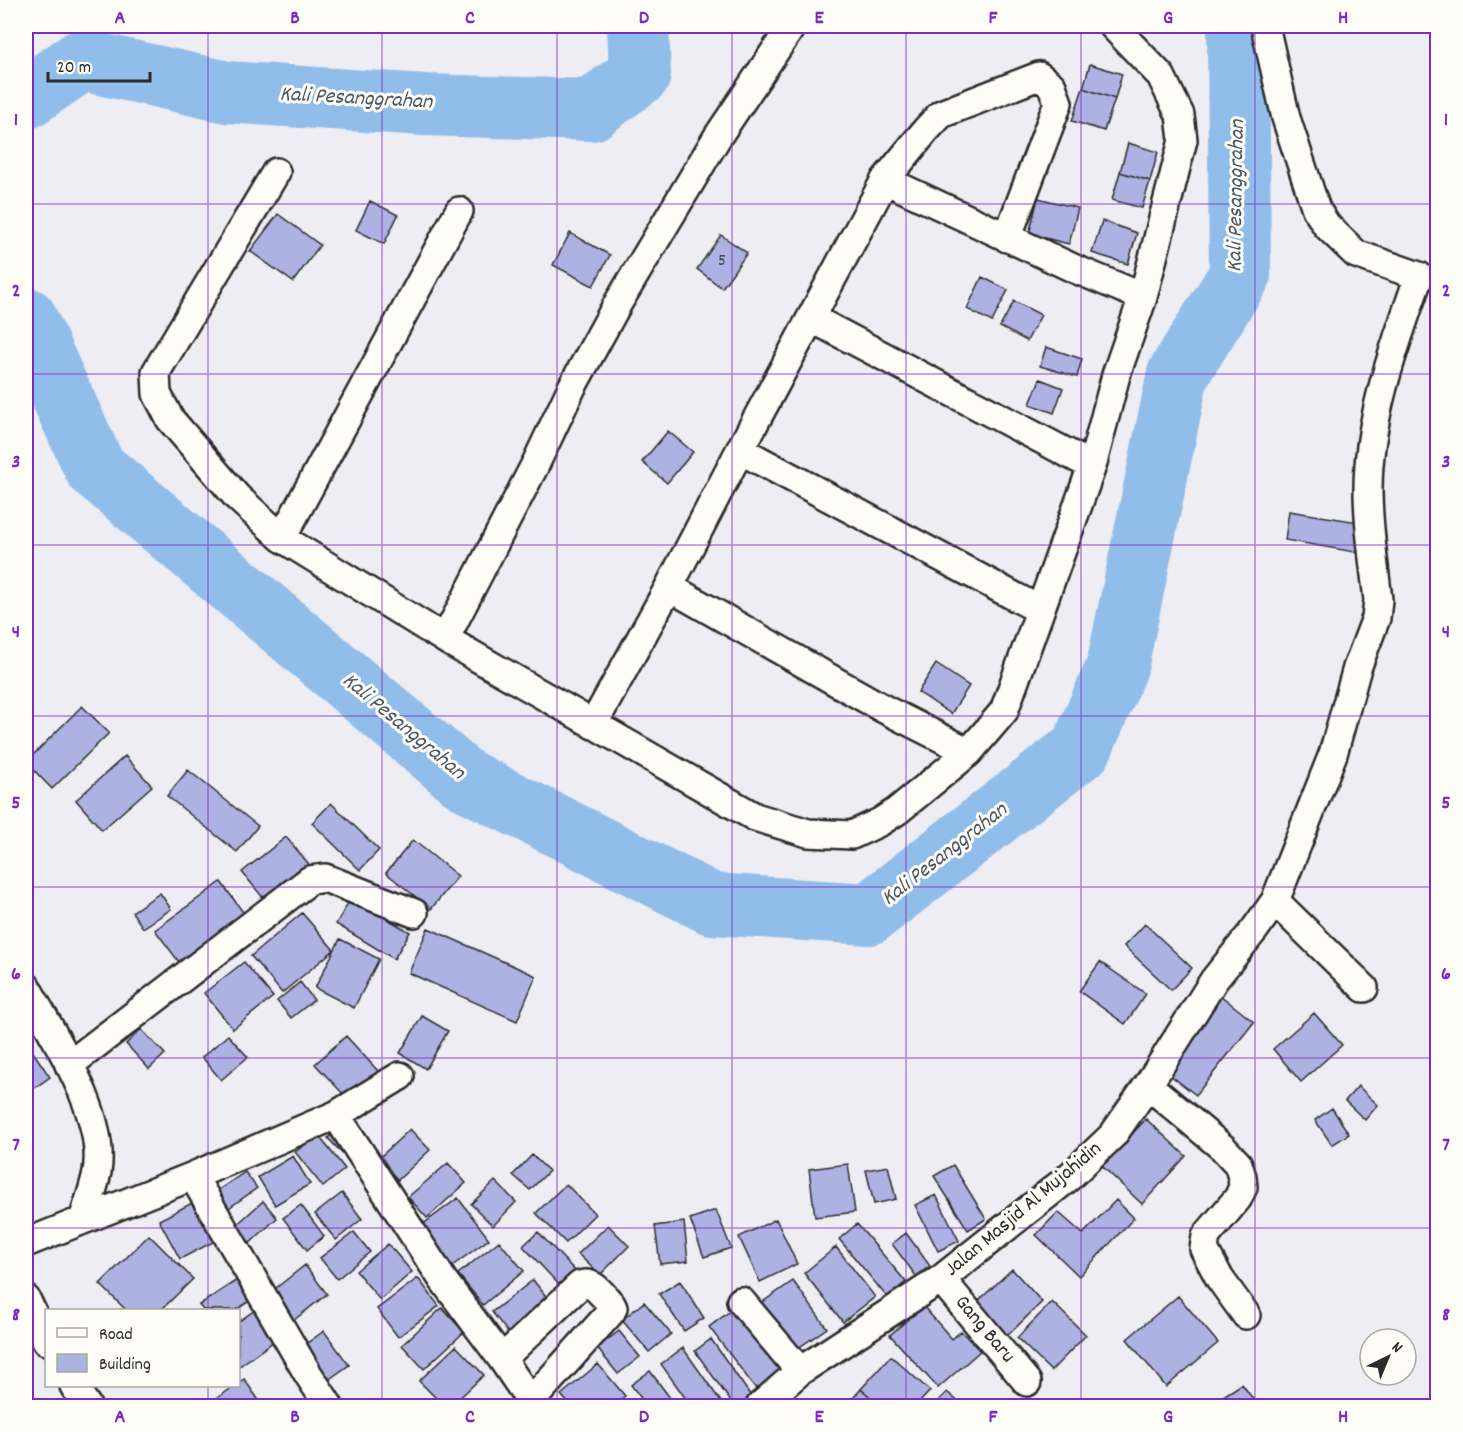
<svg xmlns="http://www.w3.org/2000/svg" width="1463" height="1432" viewBox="0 0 1463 1432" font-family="Dekko,sans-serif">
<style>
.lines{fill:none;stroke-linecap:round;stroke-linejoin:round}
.river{stroke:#91bdea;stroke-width:62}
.building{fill:#adb2e3;stroke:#2b2b2b;stroke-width:1.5}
.minor-casing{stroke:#2b2b2b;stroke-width:32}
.minor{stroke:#fdfcf7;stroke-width:27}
.grid{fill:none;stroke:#7b2cbf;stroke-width:1.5;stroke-opacity:0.55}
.labels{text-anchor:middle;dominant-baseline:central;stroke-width:6;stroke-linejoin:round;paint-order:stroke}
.number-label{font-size:18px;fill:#4c4d59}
.street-label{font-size:21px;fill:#2b2b2b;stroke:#fdfcf7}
.water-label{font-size:22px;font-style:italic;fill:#4a5764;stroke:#fdfcf7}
.neatline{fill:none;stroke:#7b2cbf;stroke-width:2}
.grid-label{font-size:20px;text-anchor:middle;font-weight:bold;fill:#7b2cbf}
</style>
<rect width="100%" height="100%" fill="#ededf3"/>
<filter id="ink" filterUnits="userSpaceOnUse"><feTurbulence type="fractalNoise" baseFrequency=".0167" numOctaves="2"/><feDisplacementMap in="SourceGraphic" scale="12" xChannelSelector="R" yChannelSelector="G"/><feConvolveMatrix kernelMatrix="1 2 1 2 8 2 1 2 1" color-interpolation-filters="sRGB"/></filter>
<g filter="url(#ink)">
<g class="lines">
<path class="river" d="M26,98L82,60L227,92L425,105L591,110L640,74L638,26
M26,318L95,468L464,779L712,904L869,914L1081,749L1117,667L1178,374L1240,275L1238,26"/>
</g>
<path class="building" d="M1090,64L1122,74L1115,99L1083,88Z
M1083,88L1115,99L1104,131L1072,121Z
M1128,143L1158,152L1150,181L1120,172Z
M1120,172L1150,181L1142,208L1112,200Z
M1038,198L1078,208L1069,244L1029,234Z
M370,201L398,215L384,244L356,230Z
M278,214L320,245L293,282L250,251Z
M1102,221L1137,233L1128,264L1092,253Z
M570,233L610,255L593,286L553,265Z
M721,235L747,253L722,288L697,269Z
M982,277L1008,290L992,322L967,309Z
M1014,301L1041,315L1027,341L1000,327Z
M1046,347L1082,359L1077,377L1040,366Z
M1040,379L1063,388L1054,413L1030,404Z
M668,431L693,452L667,483L642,462Z
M1289,511L1365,523L1360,553L1285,540Z
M936,664L969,686L951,714L918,692Z
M82,706L109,733L52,789L26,762Z
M125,756L152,786L102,830L76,800Z
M188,770L258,826L237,852L167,796Z
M331,803L379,850L360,870L312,823Z
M286,837L313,869L269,905L242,872Z
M413,840L458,876L431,909L386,873Z
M221,882L251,923L185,970L155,930Z
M160,893L171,909L143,928L132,912Z
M351,898L410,932L394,959L336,924Z
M302,913L334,950L282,993L251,956Z
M1145,924L1192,968L1171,990L1124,946Z
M428,928L536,976L517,1021L409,973Z
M340,939L379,959L354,1008L315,988Z
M244,962L273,997L233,1029L204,993Z
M1100,962L1146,994L1125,1024L1079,991Z
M300,982L314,1000L291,1018L277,1001Z
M1220,995L1254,1022L1196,1095L1161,1068Z
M1314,1013L1342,1045L1301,1082L1273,1049Z
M422,1016L448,1031L426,1069L400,1053Z
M141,1029L165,1054L149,1069L126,1044Z
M228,1035L248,1057L221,1080L202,1057Z
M346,1036L378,1071L347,1098L315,1064Z
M33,1052L50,1077L26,1094V1057Z
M1358,1086L1378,1105L1365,1120L1345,1101Z
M1332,1108L1349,1134L1332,1145L1315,1120Z
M1146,1119L1186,1156L1142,1204L1102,1166Z
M338,1129L357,1150L347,1159L328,1138Z
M410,1129L430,1150L398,1180L378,1159Z
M318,1135L345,1169L323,1187L295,1152Z
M532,1155L549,1171L530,1190L513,1175Z
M293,1156L310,1184L275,1205L258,1177Z
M448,1163L466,1183L427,1218L408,1197Z
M848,1164L855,1212L815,1217L809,1169Z
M953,1165L986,1219L968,1230L934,1176Z
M888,1166L896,1199L874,1204L866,1170Z
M245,1172L257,1188L226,1210L214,1193Z
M495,1181L516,1202L493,1226L471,1204Z
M566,1184L595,1214L566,1243L536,1213Z
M342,1193L362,1219L336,1240L315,1214Z
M936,1195L959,1241L938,1251L915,1205Z
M458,1198L489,1239L448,1269L418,1228Z
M200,1199L221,1238L180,1259L159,1220Z
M1116,1200L1134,1218L1079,1276L1036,1235L1058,1212L1083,1234Z
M263,1201L277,1218L247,1246L232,1229Z
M301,1205L324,1236L307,1250L283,1218Z
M716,1210L731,1248L704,1257L690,1219Z
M776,1219L797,1264L760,1282L739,1237Z
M684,1222L688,1261L660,1264L655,1226Z
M857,1224L906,1282L887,1297L839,1239Z
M608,1225L629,1246L600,1275L578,1254Z
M354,1232L370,1252L337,1279L320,1258Z
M538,1232L578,1274L563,1289L523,1246Z
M906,1233L930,1266L916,1276L892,1244Z
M149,1235L193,1279L161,1310H126L100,1284Z
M499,1241L524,1271L483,1305L458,1274Z
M388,1244L412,1272L380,1300L356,1271Z
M836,1247L875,1297L843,1322L804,1273Z
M305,1265L327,1294L294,1320L271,1292Z
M1012,1269L1042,1302L1003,1340L971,1308Z
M246,1274L260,1294L236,1310H203L199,1305Z
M418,1278L439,1306L398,1337L377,1309Z
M533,1280L553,1305L512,1338L492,1312Z
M680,1281L704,1318L684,1331L659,1294Z
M793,1281L827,1328L791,1353L757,1306Z
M1178,1296L1218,1343L1166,1387L1127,1339Z
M644,1302L671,1334L649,1352L622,1320Z
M1052,1302L1086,1335L1051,1371L1017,1338Z
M737,1306L791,1377L763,1398L709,1327Z
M923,1306L952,1339L961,1331L980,1351L938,1388L890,1335Z
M442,1308L464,1332L424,1369L402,1345Z
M255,1310L277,1339L238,1367V1322Z
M324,1331L349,1365L324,1383L299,1349Z
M619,1331L640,1357L618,1374L597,1348Z
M711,1339L758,1406H734L695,1351Z
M456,1346L484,1375L451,1406H444L419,1381Z
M683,1348L724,1406H691L661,1364Z
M891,1356L930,1391L916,1406H881L861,1389Z
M598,1364L625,1396L613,1406H571L561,1395Z
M650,1371L676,1406H647L631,1385Z
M244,1379L263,1406H205L235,1386H238V1383Z
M1242,1384L1258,1406H1217L1214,1402Z
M861,1389L881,1406H846Z
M947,1392L963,1406H933Z
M464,1398L471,1406H453Z"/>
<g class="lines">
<defs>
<path id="minor" d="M276,172L156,372L157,394L170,419L237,497L282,538L445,639L755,817L808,833L852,835L880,822L897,811L969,752L1004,711L1092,466L1116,375L1143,297L1183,140L1180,115L1161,76L1113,26
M885,180L1075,269L1143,297
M811,318L1092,466
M740,450L1040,610
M282,538L459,211
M669,587L884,709L969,752
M445,639L536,463L572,387L618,303L718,136L792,26
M593,725L669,587L740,450L885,180L926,130L941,114L1039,76L1052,86L1058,103L1007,238
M1275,901L1364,988
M26,986C53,1036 107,1114 97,1172C94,1188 88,1204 83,1220
M69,1065L310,880L325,878L414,913
M1148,1085L1223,1148L1238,1164L1242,1177L1243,1187L1238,1198L1206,1236L1204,1249L1220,1279L1246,1315
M336,1115L443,1280L502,1359L534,1406
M193,1176L308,1374L329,1406
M26,1243L193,1176L336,1115L400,1076
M941,1279L1027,1382
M26,1299L46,1341
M741,1301L800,1371
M502,1359L580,1285C594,1280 602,1295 611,1304L613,1308L611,1312L531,1401
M74,1386L87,1406
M760,1406L800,1371L941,1279L1068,1178L1113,1135L1148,1085L1214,980L1255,929L1275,901L1333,754L1357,668L1376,618L1378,600C1374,564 1368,527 1368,490C1368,416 1395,345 1419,276L1356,254L1327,226L1316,209L1286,118L1265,26"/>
</defs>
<use href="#minor" class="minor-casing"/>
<use href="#minor" class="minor"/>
</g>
</g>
<path class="grid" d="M208,26V1310M382,26V1406M557,26V1406M732,26V1406M906,26V1406M1081,26V1406M1255,26V1406M26,204H1438M26,374H1438M26,545H1438M26,716H1438M26,887H1438M26,1058H1438M26,1228H1438M208,1386V1406"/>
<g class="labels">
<g class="number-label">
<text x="722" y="261">5</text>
</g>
<g class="street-label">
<text transform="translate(1024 1210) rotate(-40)">Jalan Masjid Al Mujahidin</text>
<text transform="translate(984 1330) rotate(50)">Gang Baru</text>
</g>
<g class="water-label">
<text transform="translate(356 99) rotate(3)">Kali Pesanggrahan</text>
<text transform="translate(1237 196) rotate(-89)">Kali Pesanggrahan</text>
<text transform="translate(403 727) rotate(40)">Kali Pesanggrahan</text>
<text transform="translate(945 855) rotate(-38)">Kali Pesanggrahan</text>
</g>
</g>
<rect width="1463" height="1432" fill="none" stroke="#fdfcf7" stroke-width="66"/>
<rect x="45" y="1309" width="195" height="78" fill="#fdfcf7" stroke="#a9a8a5" stroke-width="1.5"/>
<rect x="57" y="1328" width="30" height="9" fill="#fdfcf7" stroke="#a9a8a5" stroke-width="1.5"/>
<text x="99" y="1339" font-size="18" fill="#2b2b2b">Road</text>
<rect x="57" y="1354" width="30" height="18" fill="#adb2e3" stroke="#a9a8a5" stroke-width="1.5"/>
<text x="99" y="1369" font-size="18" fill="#2b2b2b">Building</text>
<g transform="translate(1388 1357) rotate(43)"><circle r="28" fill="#fdfcf7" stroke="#a9a8a5" stroke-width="1.5"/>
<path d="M0-4.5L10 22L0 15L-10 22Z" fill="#2b2b2b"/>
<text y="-9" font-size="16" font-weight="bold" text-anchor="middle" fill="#2b2b2b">N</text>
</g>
<path d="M48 72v9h102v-9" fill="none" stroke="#2b2b2b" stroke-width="3"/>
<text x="57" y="72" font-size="18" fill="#2b2b2b" stroke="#fdfcf7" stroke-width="4.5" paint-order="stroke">20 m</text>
<rect x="33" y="33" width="1397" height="1366" class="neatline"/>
<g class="grid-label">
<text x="120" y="23">A</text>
<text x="295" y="23">B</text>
<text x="470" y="23">C</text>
<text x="644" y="23">D</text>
<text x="819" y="23">E</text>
<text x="993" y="23">F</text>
<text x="1168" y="23">G</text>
<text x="1343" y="23">H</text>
<text x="16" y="125">1</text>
<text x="1446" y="125">1</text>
<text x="16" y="296">2</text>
<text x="1446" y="296">2</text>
<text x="16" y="467">3</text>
<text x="1446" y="467">3</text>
<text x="16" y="637">4</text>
<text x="1446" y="637">4</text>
<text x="16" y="808">5</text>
<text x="1446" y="808">5</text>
<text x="16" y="979">6</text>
<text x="1446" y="979">6</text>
<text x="16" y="1150">7</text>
<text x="1446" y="1150">7</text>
<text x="16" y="1320">8</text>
<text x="1446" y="1320">8</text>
<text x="120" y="1422">A</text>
<text x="295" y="1422">B</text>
<text x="470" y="1422">C</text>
<text x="644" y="1422">D</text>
<text x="819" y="1422">E</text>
<text x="993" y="1422">F</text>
<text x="1168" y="1422">G</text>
<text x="1343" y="1422">H</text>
</g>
</svg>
